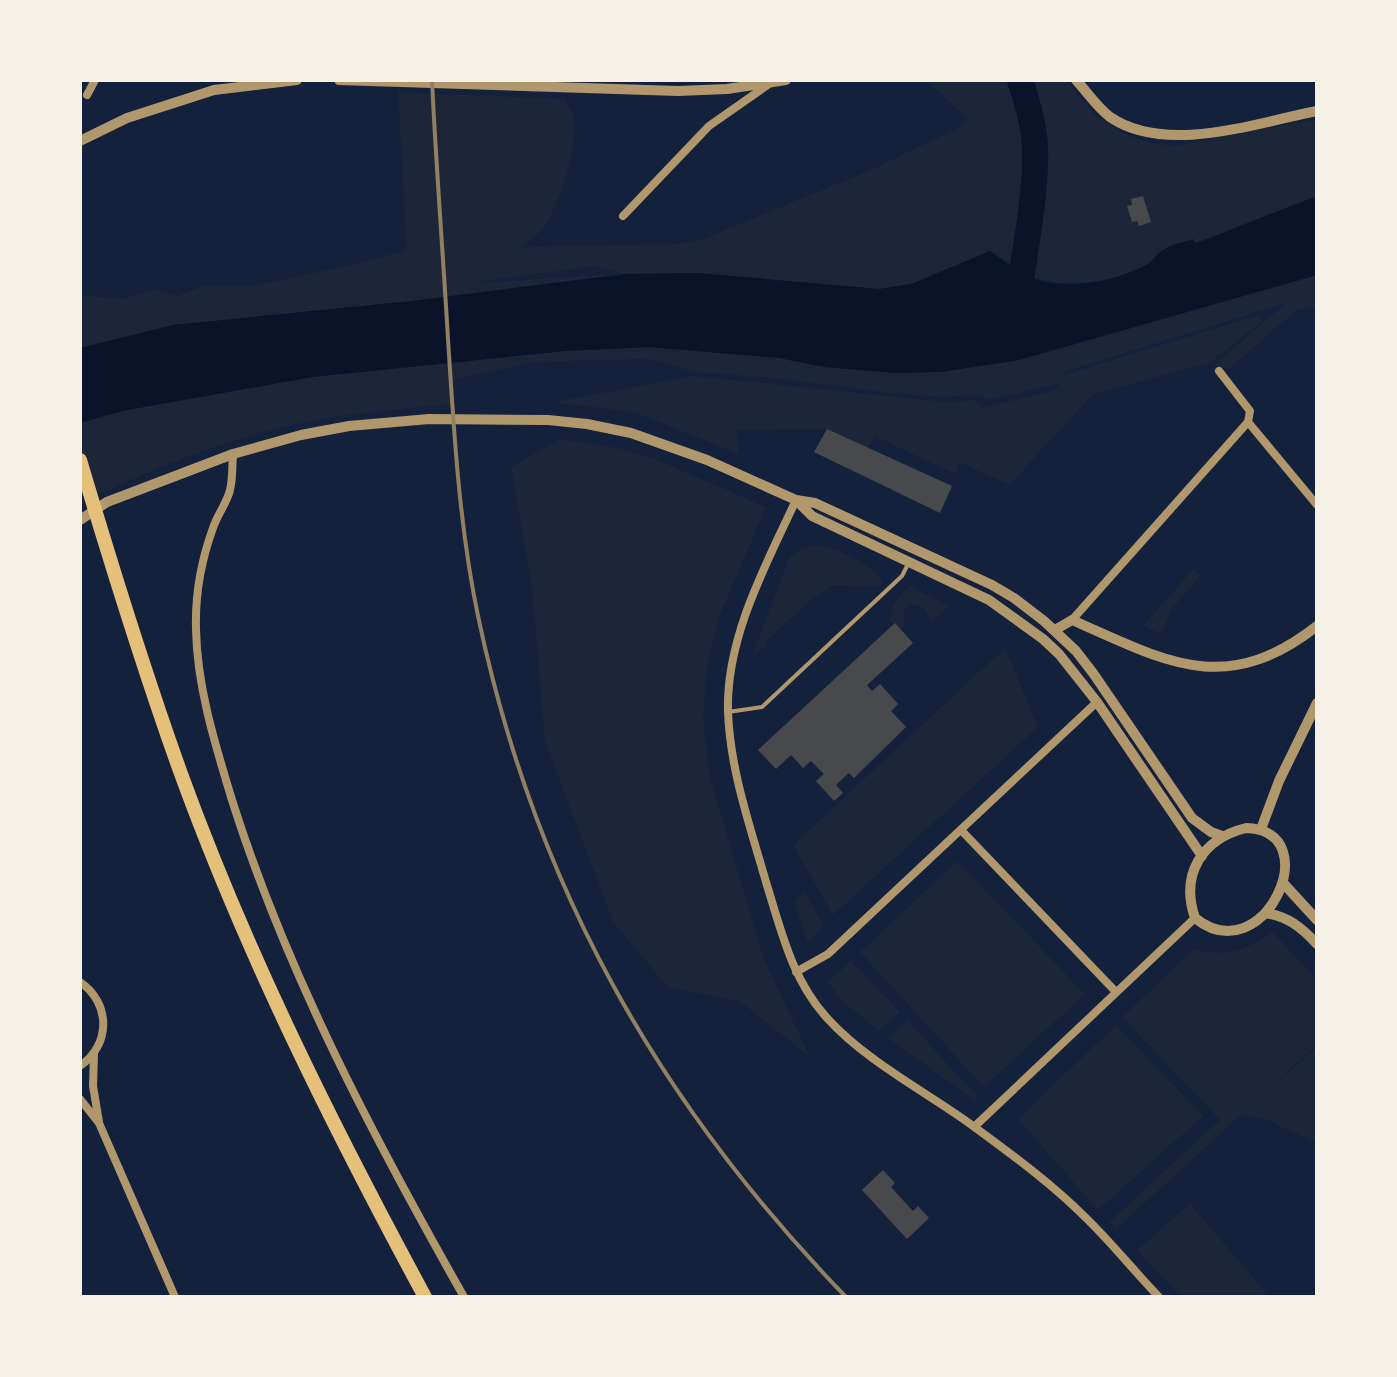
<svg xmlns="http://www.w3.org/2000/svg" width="1397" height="1377" viewBox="0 0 1397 1377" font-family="'Nunito Sans',sans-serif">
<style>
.green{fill:#1d2539;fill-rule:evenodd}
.water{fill:#0b132b}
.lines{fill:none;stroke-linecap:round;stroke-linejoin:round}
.river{stroke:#0b132b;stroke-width:26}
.building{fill:#48494c}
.service{stroke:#b1986c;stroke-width:4}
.minor{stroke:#b1986c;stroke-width:8}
.tertiary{stroke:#b1986c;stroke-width:10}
.trunk{stroke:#e5c07b;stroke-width:14}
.rail{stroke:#918062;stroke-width:4}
</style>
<rect width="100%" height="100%" fill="#14213d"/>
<path class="green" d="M926,80H1066L1096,116L1120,132L1149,143L1176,146L1317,119V196L1207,239L1194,243L1193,240L1159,252L1151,262L1121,278L1092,282L1061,283L1031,277L990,251L911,284L879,289L698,273L625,274L412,301L173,325L80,348V295L123,299L155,289L177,296L204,286H251L347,266L407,250L398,92L566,99C567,107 571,109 573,116C580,143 560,202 545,226C540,234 529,240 523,247L676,244L701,240L866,172L957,129L968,119ZM596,266L623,274L475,283L476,282Z
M1317,275V306L1296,310L1227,371L1214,365L1286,303L1063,372L1064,375L1259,315L1263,321L1209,363L1093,394L1009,485L960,462L955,474L875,436L868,449L827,429L737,430L739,454L634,412L560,403L559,401L693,376L945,402L975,400L982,408L1060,389L1058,384L987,400L982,395L939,397L882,392L765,377L694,372L655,360L639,359L534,362L453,380V404C398,409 342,414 288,426C215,443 146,471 80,504V423L122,411L312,377L565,351L649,347L779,358L824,367L940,372L1019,360Z
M560,439L618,448L657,460L766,507L719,617L707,665L703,716L709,774L763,957L810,1057L739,1001L667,987L613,921L545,742L532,588L511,467Z
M820,545C843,551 870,563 883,582L878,587L834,585L813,598L766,641V648L753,653L790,556L803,548Z
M1194,568L1200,576L1171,610L1163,631L1160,633L1143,626Z
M909,586L950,606L931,622L924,608C915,603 911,604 903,610L905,622L901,629L891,621L893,604Z
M1005,648L1038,727L833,915L793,845Z
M957,861L1085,994L984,1087L860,952Z
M805,893L824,926L807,942L794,900Z
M1273,932L1317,980V1045L1261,1096L1317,1047V1140L1313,1141L1263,1118L1241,1115L1116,1229L1109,1222L1220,1120L1122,1017L1194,949C1225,958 1247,950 1273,932Z
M851,961L900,1012L879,1031L843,1002L828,982Z
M907,1020L977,1096L974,1100L888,1038Z
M1116,1025L1203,1116L1098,1210L1018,1119Z
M1190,1204L1270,1297H1181L1137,1250Z"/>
<path class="water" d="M1317,196V275L1019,360L940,372L894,373L824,367L779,358L649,347L565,351L312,377L122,411L80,423V348L173,325L412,301L625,274L698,273L879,289L911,284L990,251C1003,260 1017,272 1032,278C1068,291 1113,282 1146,265C1153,262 1153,258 1159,253C1167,245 1183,243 1193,239L1195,243L1207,239Z"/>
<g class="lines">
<path class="river" d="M1018,305C1023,255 1037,195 1035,146C1034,124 1027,101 1020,80"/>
</g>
<path class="building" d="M1143,196L1151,222L1139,226L1137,221L1132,222L1127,206L1132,205L1131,199Z
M827,429L952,486L940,513L814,452Z
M895,623L913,643L867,685L872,691L880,684L898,704L891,711L906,727L854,778L849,773L836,785L843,793L834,801L816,781L824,774L811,761L803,768L791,755L776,769L758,750Z
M883,1170L895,1183L891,1187L913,1211L918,1206L929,1218L907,1239L862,1190Z"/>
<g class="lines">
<path class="service" d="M728,712L762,707L902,576L909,562"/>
<path class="minor" d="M87,95L95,80
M623,216L709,126L769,84
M1219,371L1250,411L1248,422L1317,505
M233,454C232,465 233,478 230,490C227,503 217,515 213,528C201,561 195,594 196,629C197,687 215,744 232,800C287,974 374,1138 464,1297
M796,500C766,565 726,637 728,711C730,770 750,826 766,882C781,930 792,980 827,1018C867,1062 925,1091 973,1126C1011,1154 1051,1183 1085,1217C1111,1242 1134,1271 1159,1297
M1072,620L1248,422
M961,830L1116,992
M796,972L828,954L1097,702
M80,982C111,1003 111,1045 80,1066
M94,1054L93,1086L99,1122
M80,1099L99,1123L175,1297
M974,1127L1195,918"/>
<path class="tertiary" d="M339,80L678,91L727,89L786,80
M1076,80C1087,92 1097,107 1110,117C1166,155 1255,123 1317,111
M80,141L127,118L214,90L297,80
M796,500L812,516L989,600L1043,639L1059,654L1097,702L1202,856
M80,520L107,502L233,454L301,435L349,426L429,419L548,420L587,424L631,433L707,460L796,500L815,503L992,585L1014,598L1044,621L1076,651L1093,673L1192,818L1211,832L1222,836
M1055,630L1072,620C1165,661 1225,698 1317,626
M1246,828C1329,830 1264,974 1195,918C1180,874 1202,839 1246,828Z
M1261,829L1279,781L1317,703
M1284,884L1317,920
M1265,913C1289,917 1301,927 1317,944"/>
<path class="trunk" d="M80,460C111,564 143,668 180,771C246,953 333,1127 425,1297"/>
<path class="rail" d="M432,80C436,166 443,253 448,339C454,432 459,525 478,616C534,883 657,1102 846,1297"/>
</g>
<rect width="1397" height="1377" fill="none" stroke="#f6f1e7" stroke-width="164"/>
</svg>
